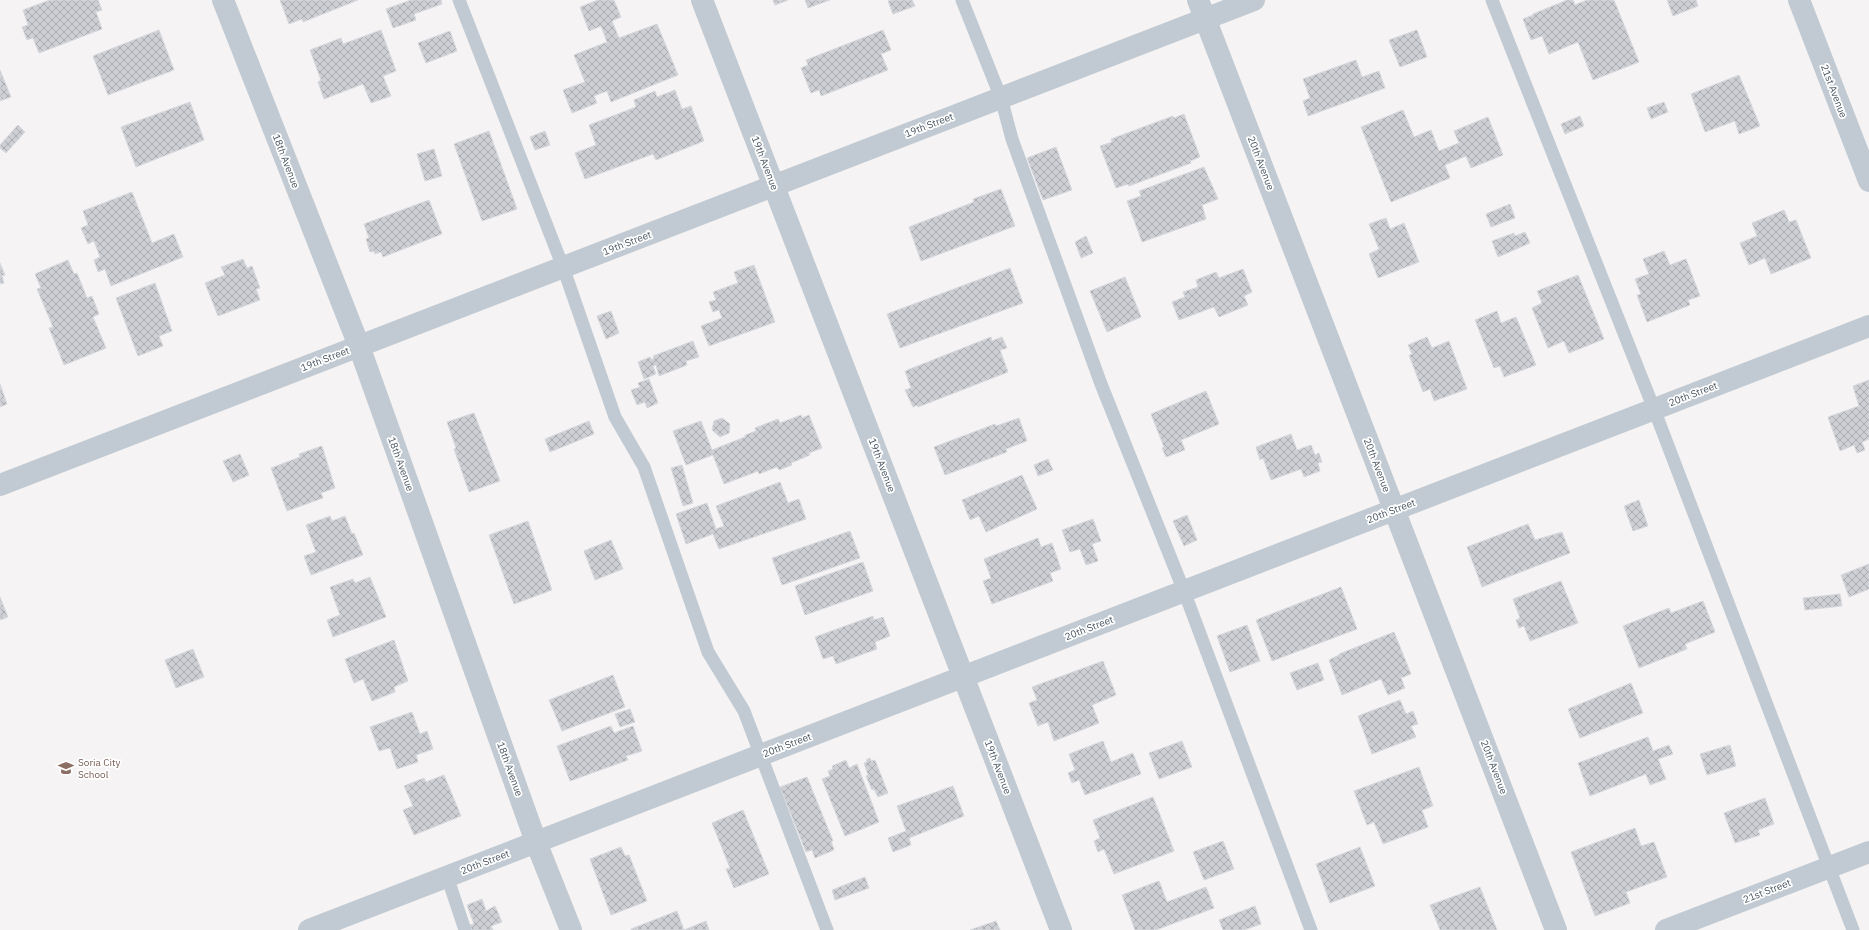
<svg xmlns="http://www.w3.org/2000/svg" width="1869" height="930" viewBox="0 0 1869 930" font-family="'IBM Plex Sans',sans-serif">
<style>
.building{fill:url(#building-cross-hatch);stroke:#d7d9de}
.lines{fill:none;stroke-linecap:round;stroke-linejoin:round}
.service{stroke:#c1cad2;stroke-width:13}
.minor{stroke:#c1cad2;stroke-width:22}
.tertiary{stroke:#c1cad2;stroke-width:22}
.labels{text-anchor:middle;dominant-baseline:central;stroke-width:3.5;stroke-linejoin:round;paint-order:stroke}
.street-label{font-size:10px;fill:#4a5661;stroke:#fff}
.education-label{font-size:10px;fill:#785e54;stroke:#fff;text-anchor:start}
</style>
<defs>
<pattern id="building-cross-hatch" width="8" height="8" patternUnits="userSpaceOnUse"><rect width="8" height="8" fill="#cdcfd5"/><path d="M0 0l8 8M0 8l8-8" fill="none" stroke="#a8abb0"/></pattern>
</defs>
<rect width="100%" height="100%" fill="#f5f3f3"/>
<path class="building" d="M50,0H98L102,10L96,12L102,29L39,53L33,38L27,40L22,27L28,25L23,10Z
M280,0H358L303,22L302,19L289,24Z
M411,0H441L442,4L414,14L416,20L393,28L386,9Z
M598,0H614L621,17L612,21L619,38L657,24L678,75L611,102L607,91L594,96L597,103L572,113L563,90L585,82L574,55L607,42L601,26L589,31L580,7Z
M773,0H788L775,5Z
M805,0H830L808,8Z
M892,0H912L915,6L893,14L888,1Z
M1567,0H1573L1575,5L1587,0H1614L1639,62L1593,80L1578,42L1549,54L1542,36L1531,40L1523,19L1533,15V14Z
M1667,0H1696L1698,6L1673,16Z
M159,30L174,70L108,95L93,56Z
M381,30L396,71L383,76L391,96L371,103L363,84L324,99L318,82L321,80L310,50L341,38L343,44Z
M883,30L891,50L881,54L888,70L821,96L819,90L811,93L801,68L808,65L806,60Z
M1417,30L1427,57L1400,67L1389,40Z
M450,31L457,51L426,63L418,43Z
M1356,60L1362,77L1379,71L1385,88L1308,116L1303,101L1310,98L1303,79Z
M0,70L11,97L0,101Z
M1739,75L1760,126L1739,134L1735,121L1705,132L1691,94Z
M675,90L682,109L691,106L704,141L656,160L653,154L585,179L575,153L596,145L589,125L636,107L634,100L655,91L657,97Z
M190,102L204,140L136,167L121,127Z
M1664,102L1668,112L1651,119L1647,108Z
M1403,110L1414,137L1431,130L1439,151L1459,143L1454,131L1488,117L1503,155L1471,168L1466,156L1445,165L1450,178L1391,202L1361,127Z
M1184,114L1200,157L1190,161L1191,163L1129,186L1128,184L1116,188L1100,146L1112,142L1111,139L1173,116L1174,118Z
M1580,116L1584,126L1565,134L1561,124Z
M18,125L25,132L6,153L0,148V145Z
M489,131L517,209L482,221L454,144Z
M545,131L550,145L535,150L530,137Z
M1056,147L1072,190L1043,200L1027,158Z
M434,149L442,176L425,181L417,154Z
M1204,167L1218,199L1202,205L1206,219L1142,242L1127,201L1141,196L1139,191Z
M1001,189L1015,226L921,261L909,227L974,202L973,199Z
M132,192L152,243L174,234L183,257L111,286L105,269L98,272L94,260L100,257L94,241L88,244L81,228L88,225L83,211Z
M429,200L442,234L383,257L381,252L375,254L374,251L370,252L366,239L369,238L364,224Z
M1510,204L1515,218L1491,227L1486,214Z
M1784,210L1789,222L1796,220L1811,258L1771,274L1765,258L1749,265L1740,243L1757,236L1752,223Z
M1386,218L1390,229L1404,223L1419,262L1378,278L1369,254L1379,249L1369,224Z
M1525,232L1530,243L1498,257L1492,241L1514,233L1515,236Z
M1086,236L1093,253L1081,258L1075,242Z
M1664,251L1670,265L1686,259L1700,296L1688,300L1690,305L1647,322L1637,295L1641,294L1635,279L1649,274L1643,259Z
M243,259L247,268L252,266L260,288L256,289L260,300L218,316L205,283L225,275L221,267Z
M68,260L74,274L77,273L87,298L92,296L99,314L93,317L106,348L64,365L49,328L53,327L37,289L41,288L35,274Z
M0,263L5,275L2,276L4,283L0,284Z
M754,265L775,322L709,346L701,326L722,318L719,310L713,312L709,302L716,300L713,292L738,283L734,272Z
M1010,268L1023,303L900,348L887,314Z
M1243,269L1252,292L1244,296L1248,305L1219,317L1214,307L1179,320L1172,302L1185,297L1183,292L1198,287L1196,280L1216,272L1219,278Z
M1578,275L1604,339L1569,353L1564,341L1548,348L1532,308L1542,303L1537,291Z
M1125,277L1141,317L1107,332L1090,291Z
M155,283L172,331L159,336L163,346L138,356L116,298Z
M611,311L619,333L606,339L597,316Z
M1497,311L1501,323L1516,317L1536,365L1504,377L1500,366L1494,368L1475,320Z
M991,337L992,341L1002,337L1007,348L1000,350L1008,372L918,407L917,405L913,407L905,390L911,388L905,371Z
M1427,337L1432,348L1449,341L1467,389L1434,401L1430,389L1423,392L1409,355L1412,354L1408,345Z
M693,341L699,357L686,361L687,365L659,376L656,365L653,366L656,374L644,379L638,362L650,357L651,359H654L653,356Z
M649,379L658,403L647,408L645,402L637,405L631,390L640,387L638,383Z
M1869,380V439L1862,442L1865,450L1857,453L1854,445L1840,451L1828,417L1859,406L1853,386Z
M0,384L7,404L0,407Z
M1206,391L1219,424L1181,440L1185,450L1166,457L1162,448L1164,447L1151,414Z
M474,413L500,481L469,492L454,449L456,448L447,422Z
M801,415L802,418L809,415L822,448L809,453L810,455L791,463L792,465L779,470L777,467L759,474L758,471L724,484L713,455L686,465L673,431L701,421L712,450L745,437V435L756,431L755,428L778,419L780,423Z
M722,418L730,424L729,433L720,437L712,430L714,421Z
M1019,418L1027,441L1006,449L1007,452L945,475L934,447L995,424L996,426Z
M589,421L594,434L550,452L545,439Z
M1291,434L1297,450L1311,445L1315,455L1319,453L1322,462L1318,463L1320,471L1304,477L1301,469L1271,480L1263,458L1260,460L1256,447Z
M322,446L335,488L321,493L323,498L287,511L271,468L300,457L299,454Z
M240,454L249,475L233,482L223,461Z
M1048,459L1053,470L1038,476L1034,465Z
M682,465L693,503L683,506L671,468Z
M1022,475L1037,509L986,532L979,516L970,520L962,500Z
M780,482L788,503L799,499L806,519L719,549L713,534L686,544L676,514L707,503L716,529L724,526L716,506Z
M1639,500L1648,526L1633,531L1624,506Z
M1187,515L1197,540L1184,546L1173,521Z
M330,516L332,521L345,516L352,534L354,533L363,555L311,575L304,556L316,552L306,525Z
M1093,519L1101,541L1092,544L1098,561L1086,565L1080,549L1070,552L1062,530Z
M528,521L552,590L514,604L489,535Z
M1528,524L1535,540L1562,532L1570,553L1482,587L1467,547Z
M850,531L860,558L782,585L772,558Z
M1038,538L1041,547L1052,543L1061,569L1050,573L1053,581L992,604L983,581L991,578L984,559Z
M611,540L623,569L595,580L584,551Z
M863,562L873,591L805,615L795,586Z
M1869,564V589L1849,597L1841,575Z
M370,577L386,617L333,637L327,620L340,615L330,587L353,579L355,583Z
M1561,581L1578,623L1530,641L1524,626L1519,628L1516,620L1520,618L1513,599Z
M1341,587L1357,629L1272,661L1256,620Z
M1840,594L1842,606L1805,610L1803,598Z
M0,597L8,617L0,620Z
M1703,601L1715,632L1685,644L1687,649L1639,668L1623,626L1669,608L1671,613Z
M873,616L874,620L883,617L890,636L875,642L877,649L836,664L833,656L823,659L815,637Z
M1247,625L1260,661L1230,672L1217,636Z
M1394,632L1411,674L1401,678L1405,688L1388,695L1381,679L1342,695L1329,660L1339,655V654Z
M394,640L408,681L394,687L395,692L372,701L363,679L354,683L345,659Z
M193,649L204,677L176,688L165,660Z
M1103,661L1116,695L1092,705L1099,723L1054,741L1048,722L1038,726L1029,703L1037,700L1032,687Z
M1318,663L1324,680L1297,690L1290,673Z
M613,675L625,707L562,731L549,700Z
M1631,683L1643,713L1580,738L1568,709Z
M1400,700L1406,714L1413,711L1418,724L1411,726L1416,737L1372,754L1358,716Z
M630,709L635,722L620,727L615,714Z
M412,712L420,734L427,731L433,749L416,755L418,762L397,769L390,748L379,751L370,727Z
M611,726L614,733L633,726L642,751L626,756L628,760L570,781L557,746Z
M1648,737L1653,751L1669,745L1673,754L1658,759L1666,779L1650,785L1646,774L1590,796L1578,763Z
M1103,741L1111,762L1133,753L1141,774L1085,795L1079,780L1072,783L1068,773L1075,770L1069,754Z
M1182,741L1192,767L1159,779L1149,753Z
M1730,745L1736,766L1707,775L1700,754Z
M870,758L871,761L875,760L888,793L878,797L874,789L872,790L866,776L868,775L864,763L867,762L866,760Z
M846,760L849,768L857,764L879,822L845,836L822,779L830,776L828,771L833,769L832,766Z
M1419,767L1433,806L1422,810L1428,827L1383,844L1374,822L1367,825L1354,791Z
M444,775L461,816L414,835L403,810L413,806L404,786L424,778L426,782Z
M807,777L833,841H831L834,850L815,858L812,850L806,852L780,787Z
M953,786L964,816L909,838L911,845L893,852L888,838L906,831L897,806Z
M1153,797L1174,851L1114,874L1104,849L1098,852L1094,841L1100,838L1093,820Z
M1765,798L1774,824L1758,830L1760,835L1735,843L1724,813Z
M743,810L769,874L734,888L726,869L730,868L712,823Z
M1635,828L1641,846L1654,842L1667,877L1626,892L1630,903L1595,916L1571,852Z
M1223,841L1234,869L1204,880L1193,852Z
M621,847L625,856L629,855L647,901L611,915L590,859Z
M1360,847L1375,886L1330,903L1316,864Z
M865,877L869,888L835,900L832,890Z
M1159,881L1167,902L1206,887L1214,908L1156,930H1135L1122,895Z
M1480,887L1497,930H1440L1430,905Z
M482,899L486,911L495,906L502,922L491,926L493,930H472L470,925L474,924L467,905Z
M1255,906L1261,924L1244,930H1223L1219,920Z
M677,911L684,930H631V929Z
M706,921L709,930H684Z
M996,921L1000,930H970Z"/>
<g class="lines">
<path class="service" d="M459,0L563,267L615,417L644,467L708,652L744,711L827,930
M962,0L1001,98L1012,139L1101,384L1184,591L1311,930
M1492,0L1654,409L1853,930
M447,876L465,930"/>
<path class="minor" d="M223,0L359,346L536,842L571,930
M702,0L1061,930
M1799,0L1869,181
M0,485L1254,0
M309,930L1869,326
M1666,930L1869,852"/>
<path class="tertiary" d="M1198,0L1556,930"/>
</g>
<defs>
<symbol id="school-bare" viewBox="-9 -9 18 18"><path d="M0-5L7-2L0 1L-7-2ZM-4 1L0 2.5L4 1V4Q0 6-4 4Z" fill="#8d6e63" stroke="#fff" stroke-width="2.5" paint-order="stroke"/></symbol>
</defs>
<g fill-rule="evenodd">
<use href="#school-bare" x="55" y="757" width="22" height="22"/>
</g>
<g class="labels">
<g class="street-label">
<text transform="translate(1834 91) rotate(69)">21st Avenue</text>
<text transform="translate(929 125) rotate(-21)">19th Street</text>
<text transform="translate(286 161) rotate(69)">18th Avenue</text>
<text transform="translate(765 163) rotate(69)">19th Avenue</text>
<text transform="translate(1261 163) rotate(69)">20th Avenue</text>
<text transform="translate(627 243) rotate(-21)">19th Street</text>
<text transform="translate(325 359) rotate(-21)">19th Street</text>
<text transform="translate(1693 394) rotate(-21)">20th Street</text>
<text transform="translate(401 464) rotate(70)">18th Avenue</text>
<text transform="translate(882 465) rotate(69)">19th Avenue</text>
<text transform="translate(1377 465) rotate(69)">20th Avenue</text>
<text transform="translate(1391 511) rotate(-21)">20th Street</text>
<text transform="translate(1089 628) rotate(-21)">20th Street</text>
<text transform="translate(787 745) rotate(-21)">20th Street</text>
<text transform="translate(998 767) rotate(69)">19th Avenue</text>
<text transform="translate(1494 767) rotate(69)">20th Avenue</text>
<text transform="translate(510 769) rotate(70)">18th Avenue</text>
<text transform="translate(485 862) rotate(-21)">20th Street</text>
<text transform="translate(1767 891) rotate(-21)">21st Street</text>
</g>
<g class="education-label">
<text x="78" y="762">Soria City<tspan x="78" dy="12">School</tspan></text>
</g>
</g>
</svg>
